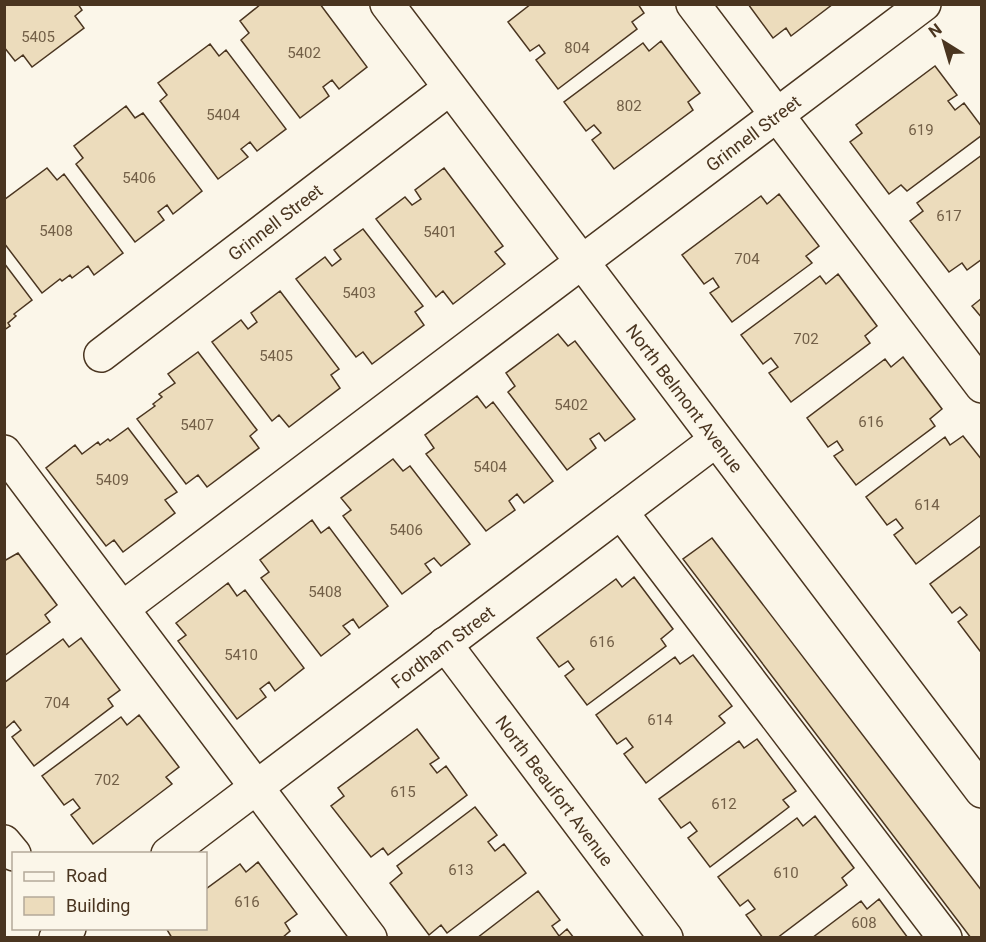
<svg xmlns="http://www.w3.org/2000/svg" width="986" height="942" viewBox="0 0 986 942" font-family="Roboto,sans-serif">
<style>
.building{fill:#ecdcbc;stroke:#4a3520;stroke-width:1.5}
.lines{fill:none;stroke-linecap:round;stroke-linejoin:round}
.minor-casing{stroke:#4a3520;stroke-width:36}
.minor{stroke:#fbf6e9;stroke-width:33}
.labels{text-anchor:middle;dominant-baseline:central;stroke-width:4.5;stroke-linejoin:round;paint-order:stroke}
.number-label{font-size:15px;fill:#725f47}
.street-label{font-size:18px;fill:#4a3520;stroke:#fbf6e9}
</style>
<rect width="100%" height="100%" fill="#fbf6e9"/>
<path class="building" d="M4,4H78L82,10L75,16L84,28L32,67L23,55L15,61L4,47Z
M261,4H320L367,67L339,89L332,80L323,87L329,96L300,118L241,40L249,33L240,21Z
M531,4H638L644,13L632,22L637,29L558,89L536,60L545,53L539,45L530,51L508,22Z
M748,4H833L791,36L786,28L773,38Z
M661,41L700,93L688,102L693,110L614,169L592,140L601,133L594,125L586,131L564,102L643,43L649,51Z
M210,44L219,56L226,50L286,129L257,151L250,142L241,149L248,157L218,179L160,101L167,95L158,83Z
M935,66L957,95L948,101L955,110L964,103L982,127V135L907,191L901,185L889,194L850,142L862,133L856,125Z
M126,106L135,118L143,113L202,191L173,214L167,205L158,212L164,220L135,242L76,164L83,158L74,146Z
M982,155V259L967,270L962,263L949,272L910,221L923,211L917,203Z
M47,168L57,180L64,174L123,253L94,275L88,266L72,278L70,275L62,281L60,279L42,293L4,243V200Z
M444,168L503,246L495,252L505,264L453,304L443,291L436,297L376,219L405,197L412,205L421,199L415,190Z
M779,194L819,246L806,256L812,263L732,322L710,293L719,287L713,278L704,284L682,255L761,196L767,204Z
M363,229L423,306L415,312L424,325L372,364L363,352L356,357L296,279L325,257L332,266L341,259L334,250Z
M4,263L32,300L14,314L16,316L8,323L10,326L4,330Z
M838,274L877,326L865,336L870,343L791,402L769,373L778,367L771,358L763,364L741,335L820,276L826,284Z
M280,291L339,369L331,375L340,388L289,427L279,415L272,421L212,342L241,320L248,329L257,322L251,313Z
M982,298V318L972,306Z
M558,334L568,346L575,341L635,419L605,441L599,433L590,439L596,448L567,470L508,392L515,386L506,373Z
M198,352L257,430L250,436L259,448L207,487L198,475L186,484L137,419L155,406L153,404L162,397L159,394L175,383L168,374Z
M903,357L942,409L930,419L935,426L856,485L834,456L843,450L837,441L828,447L807,418L885,359L891,367Z
M477,396L486,408L493,402L553,481L524,503L517,494L509,501L515,510L486,531L426,454L434,448L425,435Z
M128,428L177,492L165,500L175,513L123,552L114,540L106,546L46,468L75,445L82,454L98,442L100,445L108,439L110,441Z
M963,436L982,460V514L916,564L894,535L903,528L896,519L887,525L866,497L945,437L950,445Z
M393,459L403,471L410,466L470,544L441,566L434,558L425,564L431,572L402,594L343,516L351,510L341,498Z
M312,520L321,533L329,527L388,606L359,628L353,619L343,626L350,634L321,656L261,578L269,572L260,560Z
M712,538L982,891V938H971L683,559Z
M982,545V650L980,651L958,622L967,615L960,607L952,613L930,584Z
M18,553L57,605L45,615L50,622L4,656V561Z
M634,577L673,629L661,639L666,646L587,705L565,676L574,669L568,661L559,667L537,638L616,579L622,587Z
M228,583L237,596L245,590L304,668L275,691L269,682L260,689L266,697L237,719L178,641L186,635L176,623Z
M81,638L120,690L108,699L113,706L34,766L12,737L21,730L14,721L6,728L4,726V683L63,639L69,647Z
M693,655L732,706L719,716L725,723L646,783L624,754L633,747L626,738L617,744L596,715L675,657L680,664Z
M139,715L179,767L166,777L172,784L93,844L71,815L80,808L73,799L64,805L42,776L121,717L127,725Z
M417,729L439,758L430,764L437,773L446,766L467,795L388,855L383,848L371,857L331,806L344,796L338,788Z
M757,739L796,791L783,800L789,807L710,867L688,838L697,831L690,822L681,828L659,799L739,741L744,748Z
M475,807L497,835L488,842L495,851L504,844L526,873L447,933L441,925L429,935L390,883L402,873L397,866Z
M815,816L854,868L842,878L847,885L777,938H763L746,915L755,909L748,900L740,906L718,877L797,818L803,826Z
M258,862L297,914L285,923L290,931L282,938H172L166,928H206V889L240,864L246,872Z
M538,891L560,920L552,926L559,936L567,929L574,938H477Z
M879,899L908,938H812L861,901L867,909Z"/>
<g class="lines">
<defs>
<g id="minor">
<path id="s1" d="M387,4L982,791"/>
<path d="M693,4L982,386"/>
<path id="s2" d="M101,355L450,88"/>
<path d="M4,452L370,938"/>
<path d="M621,512L945,938"/>
<path id="s3" d="M123,608L924,4"/>
<path id="s4" d="M445,644L666,938"/>
<path d="M4,842L14,854"/>
<path id="s5" d="M168,854L716,440"/>
<path d="M56,938L69,928"/>
</g>
</defs>
<use href="#minor" class="minor-casing"/>
<use href="#minor" class="minor"/>
</g>
<g class="labels">
<g class="number-label">
<text x="38" y="37">5405</text>
<text x="577" y="48">804</text>
<text x="304" y="53">5402</text>
<text x="629" y="106">802</text>
<text x="223" y="115">5404</text>
<text x="921" y="130">619</text>
<text x="139" y="178">5406</text>
<text x="949" y="216">617</text>
<text x="56" y="231">5408</text>
<text x="440" y="232">5401</text>
<text x="747" y="259">704</text>
<text x="359" y="293">5403</text>
<text x="806" y="339">702</text>
<text x="276" y="356">5405</text>
<text x="571" y="405">5402</text>
<text x="871" y="422">616</text>
<text x="197" y="425">5407</text>
<text x="490" y="467">5404</text>
<text x="112" y="480">5409</text>
<text x="927" y="505">614</text>
<text x="406" y="530">5406</text>
<text x="325" y="592">5408</text>
<text x="602" y="642">616</text>
<text x="241" y="655">5410</text>
<text x="57" y="703">704</text>
<text x="660" y="720">614</text>
<text x="107" y="780">702</text>
<text x="403" y="792">615</text>
<text x="724" y="804">612</text>
<text x="461" y="870">613</text>
<text x="786" y="873">610</text>
<text x="247" y="902">616</text>
<text x="864" y="923">608</text>
</g>
<g class="street-label">
<text stroke="none"><textPath href="#s3" startOffset="789">Grinnell Street</textPath></text>
<text stroke="none"><textPath href="#s2" startOffset="219">Grinnell Street</textPath></text>
<text stroke="none"><textPath href="#s1" startOffset="494">North Belmont Avenue</textPath></text>
<text stroke="none"><textPath href="#s5" startOffset="344">Fordham Street</textPath></text>
<text stroke="none"><textPath href="#s4" startOffset="183">North Beaufort Avenue</textPath></text>
</g>
</g>
<rect width="986" height="942" fill="none" stroke="#4a3520" stroke-width="12"/>
<rect x="12" y="852" width="195" height="78" fill="#fbf6e9" stroke="#b4a999" stroke-width="1.5"/>
<rect x="24" y="872" width="30" height="9" fill="#fbf6e9" stroke="#b4a999" stroke-width="1.5"/>
<text x="66" y="882" font-size="18" fill="#4a3520">Road</text>
<rect x="24" y="897" width="30" height="18" fill="#ecdcbc" stroke="#b4a999" stroke-width="1.5"/>
<text x="66" y="912" font-size="18" fill="#4a3520">Building</text>
<g transform="translate(944 42) rotate(323)" stroke="#fbf6e9" stroke-width="4.5" paint-order="stroke">
<path d="M0-4.5L10 22L0 15L-10 22Z" fill="#4a3520"/>
<text y="-9" font-size="16" font-weight="bold" text-anchor="middle" fill="#4a3520">N</text>
</g>
</svg>
